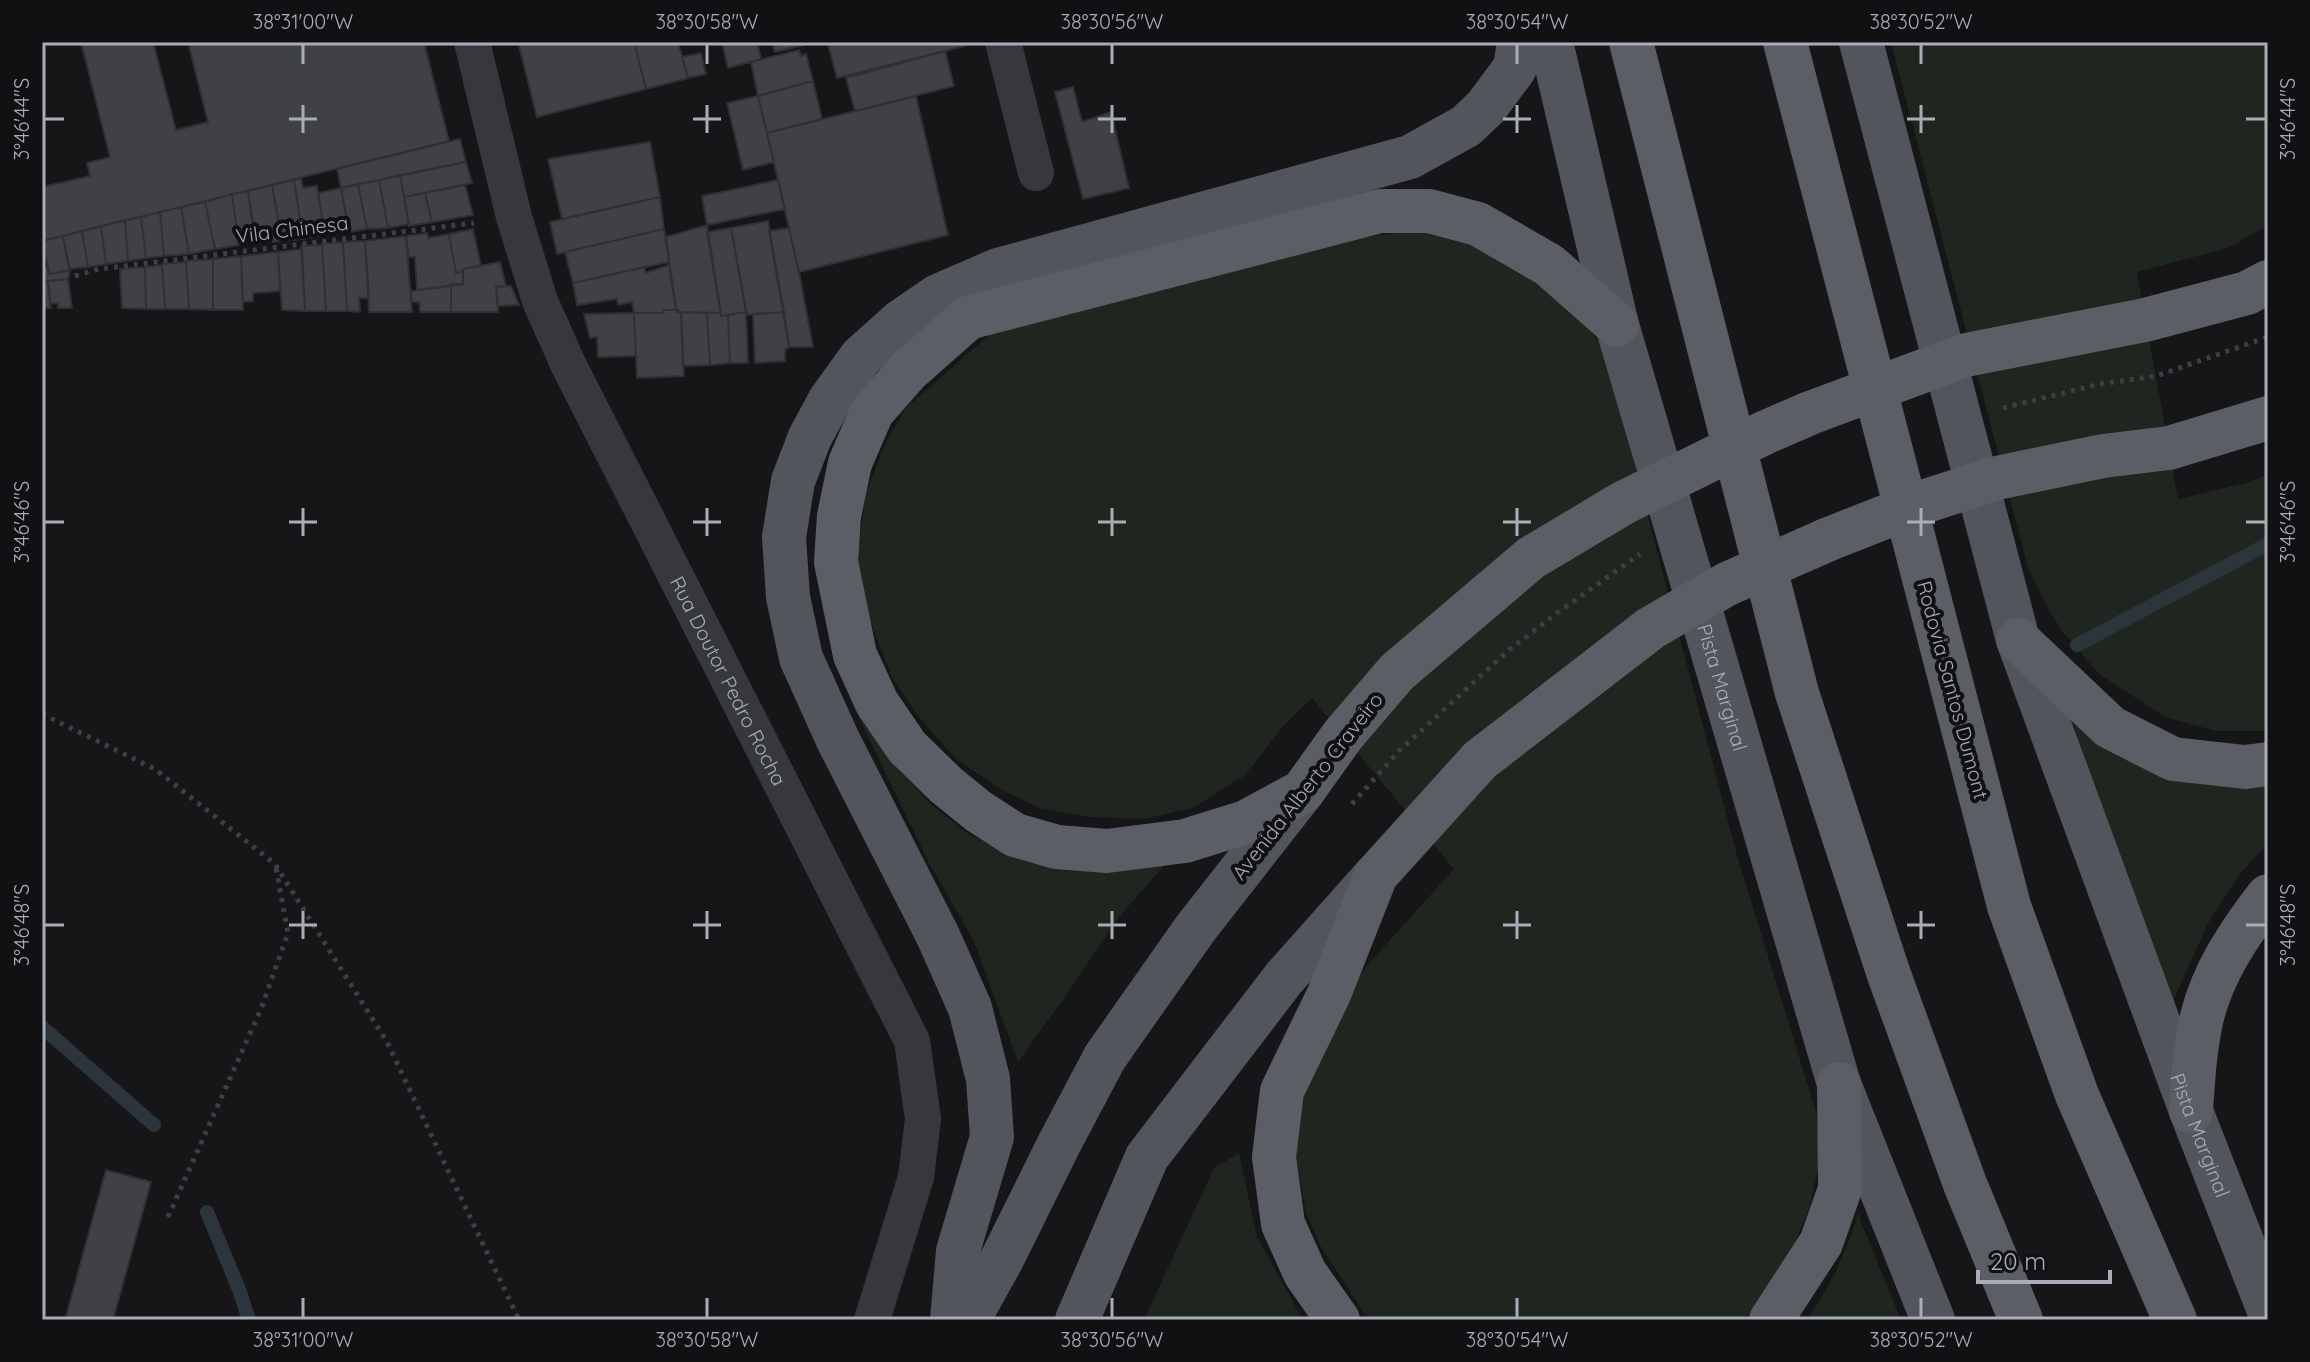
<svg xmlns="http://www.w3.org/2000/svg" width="2310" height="1362" viewBox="0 0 2310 1362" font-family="Quicksand,sans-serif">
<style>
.green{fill:#1e261f}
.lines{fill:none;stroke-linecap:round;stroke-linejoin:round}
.stream{stroke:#2c353c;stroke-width:14}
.building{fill:#404145;stroke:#303034;stroke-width:2}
.path{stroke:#3d3f44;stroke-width:5;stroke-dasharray:4 6;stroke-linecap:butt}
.minor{stroke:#37383d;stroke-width:36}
.primary{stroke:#53555c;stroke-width:44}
.trunk{stroke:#5b5e65;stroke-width:44}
.ticks{fill:none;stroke:#a8adb8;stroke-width:3}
.labels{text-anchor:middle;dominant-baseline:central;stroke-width:8;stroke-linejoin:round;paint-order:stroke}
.street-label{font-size:20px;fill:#a8adb8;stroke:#111113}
.neatline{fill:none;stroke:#a8adb8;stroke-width:3}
.ticks-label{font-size:20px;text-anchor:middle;fill:#a8adb8}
</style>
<rect width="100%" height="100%" fill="#161618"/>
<path class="green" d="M1891,42H2268V225L2228,248L2137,272L2178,499L2250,482L2268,474V731H2216L2165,717L2099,674L2063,632L2050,612L2028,568Z
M1417,230C1436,235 1459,237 1477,246C1534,271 1564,298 1603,346L1738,859L1817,1115L1820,1159L1810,1205L1791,1255L1756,1308L1742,1320H1372L1364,1313L1321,1247L1306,1213L1296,1156L1301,1096L1356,978L1454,869L1312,698L1284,725L1245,775L1193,808L1143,819L1091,817L1039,808L1002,790L957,760L917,715L892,677L868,616L856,563L866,493L885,444L906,408L988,336L1317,244Z
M848,695L890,761L931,804L965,832L1007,853L1168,861L1118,918L1069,991L1018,1062L973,939L929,863Z
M2070,714L2268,781V843L2239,875L2207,925L2167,1015Z
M1239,1153L1257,1237L1303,1320H1144L1214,1168Z
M1858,1214L1901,1320H1807C1829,1287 1847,1253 1858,1214Z"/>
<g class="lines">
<path class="stream" d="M2077,645L2268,544
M42,1027L154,1125
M207,1212L240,1292L249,1320"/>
</g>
<path class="building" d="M81,42H153L176,130L208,122L188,42H424L449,141L42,241V187L90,176L87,163L110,157Z
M518,42H634L646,89L537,117Z
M634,42H678L688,78L646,89Z
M722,42H757L761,59L728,68Z
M772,42H803L804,45L775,52Z
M839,42H964L965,46L837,78L828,45Z
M799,50L801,56L806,54L813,81L758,96L751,62Z
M945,51L954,86L855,111L846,78Z
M701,53L706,74L688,78L682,57Z
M813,81L822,119L767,133L758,96Z
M1073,87L1082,122L1111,112L1129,188L1083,199L1055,92Z
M758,96L774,162L743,170L727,103Z
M916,96L948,235L799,272L767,133Z
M460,139L466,162L341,188L337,169Z
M650,142L660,197L562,219L548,159Z
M466,162L472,183L404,197L400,175Z
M400,175L409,224L388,228L379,180Z
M301,178L303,188L317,186L325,235L303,239L294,180Z
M294,180L303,239L282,241L272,185Z
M379,180L388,228L367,229L358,184Z
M778,180L785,209L707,225L702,196Z
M358,184L367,229L349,232L341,188Z
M272,185L282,241L256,244L248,191Z
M465,185L473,215L432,222L425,193Z
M341,188L349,232L325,235L318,193Z
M248,191L255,242L239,245L232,194Z
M425,193L432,222L409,226L404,197Z
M232,194L239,245L215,249L205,202Z
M660,197L664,229L557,254L550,222Z
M205,202L215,249L189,254L181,207Z
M181,207L189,254L164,256L160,212Z
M160,212L164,256L146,258L141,217Z
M141,217L146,258L128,261L125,220Z
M125,220L128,261L106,264L101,226Z
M768,221L784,312L747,315L731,228Z
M707,225L721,313L681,312L676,309L666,237Z
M101,226L106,264L88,267L82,231Z
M731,228L746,312L721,316L707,232Z
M789,228L799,272L813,347H789L769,231Z
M473,229L481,266L463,269V271L456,273L449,234Z
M664,229L669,262L573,283L565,252Z
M82,231L88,267L69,269L63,236Z
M427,233L428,238L449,234L456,273L463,271V284L417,290L415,257H409L406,236Z
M63,236L70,270L49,274L43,241Z
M406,236L412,312H369L365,241Z
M365,241L369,298H359L360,312L347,311L343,242Z
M343,242L347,311H326L322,244Z
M322,245L326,311H305L301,246Z
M302,249L305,311L282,310L278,252Z
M278,252L280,291L253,293V301L243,302L241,256Z
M241,256L243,310H213V259Z
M213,259V310L189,309L186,261Z
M186,262L189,309H165L162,264Z
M500,262L506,286L496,287L498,312H451V284H463V269Z
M162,265L165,309H146L145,267Z
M669,265L676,310H663V313H634L632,302L618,305L617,299L577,305L573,283L645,267V273Z
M42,267H48L49,274L70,270L68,279L42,282Z
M145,267L146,309L122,308L120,269Z
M68,279L72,308H58V303L50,304L48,281Z
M48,281L51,308H42V282Z
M451,286V312H420L419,302H412L411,291Z
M511,286L519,305L498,306L496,287Z
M663,310H676L677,312H681L684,376L637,378L634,313H663Z
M681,312L707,313L710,365L683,366Z
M746,312L748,363H730L728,315Z
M784,312L789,347L785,350V361L755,363L753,314Z
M634,313L636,356L598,357L597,337L590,338L584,314Z
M707,313H721V316L728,315L730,363L710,365Z
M106,1170L151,1182L113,1320H65Z"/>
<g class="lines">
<path class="path" d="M75,276L99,269L474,223
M2003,408L2100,384L2156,376L2268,337
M42,714L155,769L275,864L387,1042L519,1320
M1352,804L1399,751L1509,650L1557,613L1640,554
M168,1217L261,1009L288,933L276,868"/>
<g class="minor">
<path id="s1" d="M472,42L514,217L540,301L568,364L912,1041L923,1119L916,1177L872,1320"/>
<path d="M1003,42L1036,173"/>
</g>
<g class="primary">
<path id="s2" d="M1551,42L1617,325L1839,1084L1933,1320"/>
<path id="s3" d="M1861,42L2018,640L2191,1111L2268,1308"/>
<path d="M952,1320L958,1251L992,1137L988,1079L970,1008L938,936L838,740L801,658L788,597L784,537L793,481L810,437L830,400L861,357L900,322L938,296L998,270L1410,157L1466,126L1486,107L1515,68L1519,42"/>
<path d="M968,1320L1002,1259L1059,1144L1105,1057L1195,929L1303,791"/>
<path d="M1077,1320L1147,1157L1284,978L1374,877"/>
</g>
<path class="trunk" d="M1631,42L1797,693L1888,972L1965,1184L2021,1320
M1785,42L2009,906L2077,1095L2175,1320
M1617,325L1549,265L1478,224L1429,211H1380L968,318L908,371L872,412L850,463L839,516L836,562L855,655L877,703L907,747L946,785L978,811L1015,835L1057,847L1107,851L1185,841L1246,822L1303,791L1343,735L1397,672L1531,558L1623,503L1764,433L1810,413L1966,355L2145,320L2247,293L2268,282
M2018,640L2110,727L2173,759L2245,767L2268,764
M2191,1111C2193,1079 2195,1048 2202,1017C2213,972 2240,932 2268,896
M1338,1320L1305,1273L1283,1224L1274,1157L1282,1091L1329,994L1376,875L1480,760L1651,628L1727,584L1829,539L1923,502L1997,478L2103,456L2169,448L2268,418
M1771,1320L1821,1243L1840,1189L1839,1084"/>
</g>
<path class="ticks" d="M303,44V64M707,44V64M1112,44V64M1517,44V64M1921,44V64M303,105V133M707,105V133M1112,105V133M1517,105V133M1921,105V133M44,119H64M289,119H317M693,119H721M1098,119H1126M1503,119H1531M1907,119H1935M2246,119H2266M303,508V536M707,508V536M1112,508V536M1517,508V536M1921,508V536M44,522H64M289,522H317M693,522H721M1098,522H1126M1503,522H1531M1907,522H1935M2246,522H2266M303,911V939M707,911V939M1112,911V939M1517,911V939M1921,911V939M44,925H64M289,925H317M693,925H721M1098,925H1126M1503,925H1531M1907,925H1935M2246,925H2266M303,1298V1318M707,1298V1318M1112,1298V1318M1517,1298V1318M1921,1298V1318"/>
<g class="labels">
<g class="street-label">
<text transform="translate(292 229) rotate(-7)">Vila Chinesa</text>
<text stroke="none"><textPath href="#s1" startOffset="692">Rua Doutor Pedro Rocha</textPath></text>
<text stroke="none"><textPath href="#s2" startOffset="668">Pista Marginal</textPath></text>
<text transform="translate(1953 690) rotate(75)">Rodovia Santos Dumont</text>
<text transform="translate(1307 786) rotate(-52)">Avenida Alberto Craveiro</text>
<text stroke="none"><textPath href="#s3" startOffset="1146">Pista Marginal</textPath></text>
</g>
</g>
<rect width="2310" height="1362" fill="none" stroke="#111113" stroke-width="88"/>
<path d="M1978 1270v12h132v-12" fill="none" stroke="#a8adb8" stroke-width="4"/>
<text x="1990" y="1270" font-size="24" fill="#a8adb8" stroke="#111113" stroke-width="6" paint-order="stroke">20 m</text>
<rect x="44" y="44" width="2222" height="1274" class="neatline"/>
<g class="ticks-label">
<text x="303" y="29">38°31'00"W</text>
<text x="707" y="29">38°30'58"W</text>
<text x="1112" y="29">38°30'56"W</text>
<text x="1517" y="29">38°30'54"W</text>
<text x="1921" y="29">38°30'52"W</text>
<text transform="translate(22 119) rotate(-90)" y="7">3°46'44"S</text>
<text transform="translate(2288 119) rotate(-90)" y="7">3°46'44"S</text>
<text transform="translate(22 522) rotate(-90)" y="7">3°46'46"S</text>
<text transform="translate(2288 522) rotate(-90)" y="7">3°46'46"S</text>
<text transform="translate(22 925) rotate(-90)" y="7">3°46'48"S</text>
<text transform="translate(2288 925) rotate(-90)" y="7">3°46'48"S</text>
<text x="303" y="1347">38°31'00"W</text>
<text x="707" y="1347">38°30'58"W</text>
<text x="1112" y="1347">38°30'56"W</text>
<text x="1517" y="1347">38°30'54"W</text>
<text x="1921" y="1347">38°30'52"W</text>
</g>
</svg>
